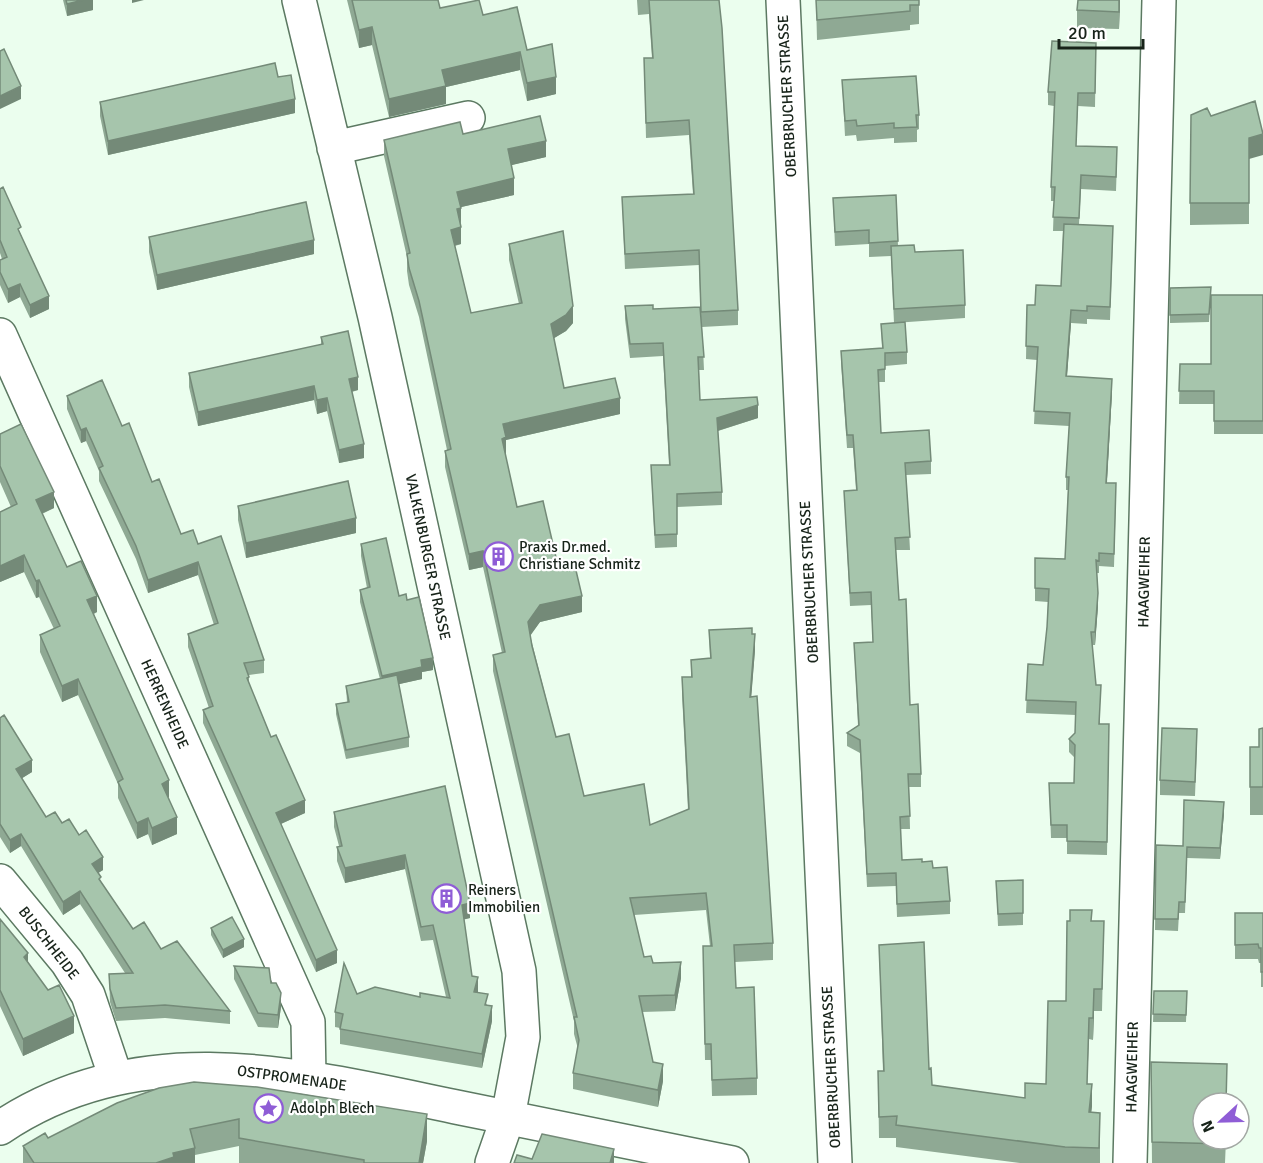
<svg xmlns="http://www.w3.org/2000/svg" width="1263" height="1163" viewBox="0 0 1263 1163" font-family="Signika,sans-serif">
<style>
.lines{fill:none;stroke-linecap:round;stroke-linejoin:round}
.minor-casing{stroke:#5c7962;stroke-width:36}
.minor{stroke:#fff;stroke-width:33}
.wall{fill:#8fa994}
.shaded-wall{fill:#748a78}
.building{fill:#a6c5ac;stroke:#748a78;stroke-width:1.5}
.labels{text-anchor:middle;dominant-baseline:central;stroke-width:4.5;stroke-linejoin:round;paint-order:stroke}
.street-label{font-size:15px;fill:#172319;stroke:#fff}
.poi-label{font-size:15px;fill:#172319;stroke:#fff;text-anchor:start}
</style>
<rect width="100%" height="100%" fill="#ebfeee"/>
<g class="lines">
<defs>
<path id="minor" d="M299,0L375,317L519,971L523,1037L508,1117L492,1163
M783,0L835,1163
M334,148L468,118
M0,335L308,1022L309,1077
M0,881L67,962L88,995L116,1078
M0,1128C143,1032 306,1076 461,1108C552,1126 642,1145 732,1163
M1130,1163L1159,0"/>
</defs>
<use href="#minor" class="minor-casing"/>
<use href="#minor" class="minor"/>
</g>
<path class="wall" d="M63,0H93V10L67,16Z
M347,0H438L440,8L483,15L527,50L556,94L527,101L520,70L446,87V104L389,117L372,45L359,48Z
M637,0H719L738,310V325L702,327L704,370H699L700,400L758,418L718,431L722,492V505L677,507V547L655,548L651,465H669L663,356L630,358L625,319V306L653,309L701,322L699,265L625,269L622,197L693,194L689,135L646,138L644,58H652L649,14L638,15Z
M816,0H919V24L910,25V30L817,40Z
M1120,0L1119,29L1077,28V10Z
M1096,43L1095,107L1078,106L1076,146L1117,161L1116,191L1081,189L1079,224L1113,238L1110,320L1087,319V324L1071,323L1067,377L1112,392L1107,483L1116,496L1114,567L1099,566V573H1097L1098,606L1095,645H1092L1100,724H1109L1107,855L1067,854V838H1051L1049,783H1074L1075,758L1069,752V739L1075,733L1076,715L1026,713L1028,664L1043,665L1047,627L1048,602L1035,601V558L1065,559L1068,490H1066V477L1069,426L1034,424L1037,360L1026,359L1027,305H1035L1061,286L1063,231H1053L1054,201H1051V187L1054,106L1048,105V92Z
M278,77L295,113L108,155L100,116V102Z
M842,80L919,115V129L917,130V142L894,143V138L857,141L856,135L845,136Z
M1211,116L1249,159V224L1190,225V203Z
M463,134L546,157L511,165L514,195L461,207V244L455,246L471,313L519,304L509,260V244L573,323L566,331L554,338L564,388L620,414L506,440V454H505L517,507L558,566L582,612L540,622L530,635L556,737L584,796L650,825L688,810L682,694V677H691V660L710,658L709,630L752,634L755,650L751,697L773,943V960L735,962L736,988L757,1078V1095L712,1096L711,1060H705L703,946H710L706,910L634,915L644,957L653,963L681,978L675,1011L642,1012L653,1062L663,1081L658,1107L573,1089V1073L578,1049L574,1034V1021L493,671V655L502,653L483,567L469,570L445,467V451L447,450L419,317L409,285L407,271V257L384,156V140Z
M0,189L21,235L49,309L30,318L20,297L8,303L0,285V260L2,259L0,253Z
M896,195L898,246L915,252L965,305V318L894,323L891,256L869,257V244L835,246L833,198Z
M149,237L314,254L157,290L149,252Z
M1211,287L1209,322L1170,323V288Z
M1263,295V434H1214V404H1179L1180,364H1211Z
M881,324L907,352V364L885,366V382H878L881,433L931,461V474L906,475L910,550H896L899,600L910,705L921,774V787H909L910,829H900L902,860L922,862L933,868L950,901V914L897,917L896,886L867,887L860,753L847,746V733L858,726L854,643L873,642L871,605L850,606L844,491L856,490L853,448H847L841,363V351L882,348Z
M321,337L358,390L352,392L364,458L339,463L327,411L317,414L314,400L198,426L189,387V373L321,345Z
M67,396L122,426L181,534L198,544L264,660V673L249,675V684L271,737L305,813L281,824L337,963L316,972L203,723V710L209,708L188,647V634L214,625L198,575L148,593L136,559L99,481V471L86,441L81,443L67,409Z
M0,434L54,508L42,514L67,567L97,612L94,614L169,797H168L177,834L152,845L148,834L137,839L118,798V784L78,695L62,702L40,652V635L54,629L39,597L36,598L24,572L0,582V512L11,507L0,482Z
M238,506L356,533L246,558L238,520Z
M361,544L399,596L407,600L433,670L422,672V679L399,684L409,737V747L346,759L336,714V704L347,702L346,686L380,679L360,602V590L367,588L361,556Z
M0,718L32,772L22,778L46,817L62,823L79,835L103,870L98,873L101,882L133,929L161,949L230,1011V1024L165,1018L116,1021L110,1002L109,974L125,973L80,904L63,915L21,846L10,853L0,837Z
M1263,728V815H1250V747H1259Z
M1197,744L1195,796L1160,795V780Z
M445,786L470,918L464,919L472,976L478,992L488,1006L492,1021L482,1068L340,1044V1028L335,1027V1012L357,994L446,997L433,940L421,941L405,869L345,883L337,861V847L339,846L334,827V812Z
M1224,813L1220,859L1187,858L1185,913H1179L1178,931L1155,930L1156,845L1183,846Z
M1023,880V925L998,926L996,881Z
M1235,913H1263V987H1261V963H1259L1258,959H1235Z
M0,919L74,1033L23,1056L0,1006Z
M1091,921H1104L1102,1011H1094L1093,1040L1089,1039L1087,1084L1092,1106L1091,1112L1100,1134V1163H1020L896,1147V1138H879L878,1071H883L879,945L929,1069L932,1085L1025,1098L1046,1084L1066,1001Z
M211,928L244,947L223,958L211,935Z
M234,966L271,983L281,1007L278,1028L258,1027L234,979Z
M1154,991H1187L1186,1022H1153Z
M1151,1062L1226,1139L1225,1163H1152Z
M117,1103L427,1141L423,1163H239V1146L195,1155V1163H23V1146L48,1138Z"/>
<path class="shaded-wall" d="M83,0H93V10L67,16V4Z
M132,0H144L132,3Z
M1119,0H1120L1119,29Z
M372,27V45L359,48V30Z
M520,52V70L446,87V104L389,117V99L442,70Z
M556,77V94L527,101V83Z
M21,86V99L0,109V96Z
M295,99V113L108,155V141Z
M1263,134V155L1249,159V224V138Z
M546,141V157L508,166V149Z
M514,178V195L457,208V192Z
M461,208V224L457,209Z
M461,227V244L451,246V230Z
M314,240V254L157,290V275Z
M20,284V297L8,303V289Z
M49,296V309L30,318V305Z
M573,306V323L566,331L551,340V324Z
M1071,310V323L1066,389V376Z
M358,377V390L349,392V379Z
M1112,379V392L1106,496V483Z
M314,386V400L198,426V412Z
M327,398V411L317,414V400Z
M620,398V414L506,440V454L502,455V439L503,424Z
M758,405V418L717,431V418Z
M86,428V441L81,443V430Z
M364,444V458L339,463V450Z
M54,492V508L36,516V500Z
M356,518V533L246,558V543Z
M483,551V567L469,570V554Z
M24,555V572L0,582V566Z
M198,562V575L148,593V580Z
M39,580V597L36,598V581Z
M1098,593V606L1095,645V632Z
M97,596V612L87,616V600Z
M582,596V612L540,622L528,639V622L540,605Z
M755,634V650L750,713V697Z
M433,658V670L422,672V679L382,688V676L421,660Z
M78,679V695L62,702V686Z
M32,760V772L16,782V769Z
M169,780V797L162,800V784Z
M305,800V813L276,826V813Z
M1224,802V813L1220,859V848Z
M177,817V834L152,845V828Z
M148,818V834L137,839V823Z
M21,834V846L10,853V840Z
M405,855V869L345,883V868Z
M103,857V870L92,877V864Z
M80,891V904L63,915V902Z
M470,903V918L462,920V905Z
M244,939V947L223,958V950Z
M337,950V963L316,972V960Z
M28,953V970L24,957Z
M681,962V978L675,1011V995Z
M478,977V992L474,1006V992Z
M1094,989V1011L1093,1040V1018Z
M281,993V1007L278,1028V1015Z
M492,1006V1021L482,1068V1054Z
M74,1016V1033L23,1056V1039Z
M663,1064V1081L658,1107V1090Z
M1092,1084V1106L1089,1134V1112Z
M427,1114V1141L423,1163H419Z
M195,1148V1163H156L173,1153Z
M614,1149V1163H610Z"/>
<path class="building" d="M66,0H83L67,4Z
M352,0H438L440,8L479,0L483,15L517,7L527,50L552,44L556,77L527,83L520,52L442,70L446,86L389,99L372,27L359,30Z
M649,0H719L722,28L738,310L701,312L699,250L625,254L622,197L694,194L689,120L646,123L644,58H653Z
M816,0H919V5H910V11L817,20Z
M1078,0H1119V12L1077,10Z
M1052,41L1096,43L1095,93H1078L1076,146L1117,147L1116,177L1081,175L1079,218L1053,217L1055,187H1051L1055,92H1048Z
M4,49L21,86L0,96V51Z
M275,63L278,77L291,75L295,99L108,141L100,102Z
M916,76L919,115H916L917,127L894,128V123L857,126L856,120L845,121L842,80Z
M1255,101L1263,134L1249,138V203H1190L1191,115L1207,108L1211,116Z
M540,116L546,141L508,149L514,178L457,192L461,208L457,209L461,227L451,230L471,313L522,303L509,244L563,231L573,306L566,315L551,324L564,388L615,378L620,398L503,424L506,437L502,439L517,507L543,501L558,566L574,562L582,596L540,605L528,622L532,646L556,737L569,734L584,796L644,784L650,825L689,809L682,677H692L691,660L711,658L709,630L752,628V634H755L750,697L757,696L773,943L734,945L736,988L754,987L757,1078L712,1080L711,1044H705L703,946H712L706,893L630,898L644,957L651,956L653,963L681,962L675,995L639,996L653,1062L663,1064L658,1090L573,1073L579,1040L574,1017H577L493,655L505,652L483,551L469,554L445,451L451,449L419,301L409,268L407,254L410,253L384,140L460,122L463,134Z
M3,187L21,227L18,229L49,296L30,305L20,284L8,289L0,272V260L7,257L0,240V189Z
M896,195L898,241L869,243V230L835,232L833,198Z
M306,202L314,240L157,275L149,237Z
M1064,224L1113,226L1110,307L1087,306V311L1071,310L1066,376L1112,379L1106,483H1116L1114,554L1099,553V561L1096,560L1098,593L1095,632H1091L1096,685H1101L1099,724H1109L1107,842L1067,841V825H1051L1049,783H1074L1075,745L1069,739L1075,733L1076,702L1026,700L1028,664L1043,665L1047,627L1049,589L1035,588V558L1065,559L1069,477H1066L1070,413L1034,411L1038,347L1026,346L1027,305H1035L1036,285L1061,286Z
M914,245L915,252L963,250L965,305L894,309L891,246Z
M1211,287L1209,314L1170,315V288Z
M1211,295H1263V421H1214V391H1179L1180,364H1211Z
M653,305V309L700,307L704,357H698L700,400L757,397L758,405L717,418L722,492L677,494V534L655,535L651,465H670L663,343L630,344L625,306Z
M905,322L907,352L885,353V369L878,370L881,433L929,430L931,461L905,463L910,537L895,538L899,600L906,599L910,705L918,704L921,774H908L910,816L900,817L902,860L922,859V862L932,861L933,868L947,867L950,901L897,904L896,873L867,874L860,740L847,733L859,725L854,643L873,642L871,592L850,593L844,491L857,490L853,435H847L841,351L883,348L881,324Z
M348,331L358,377L349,379L364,444L339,450L327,398L317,400L314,386L198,412L189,373L323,344L321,337Z
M102,380L122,426L129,423L152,482L159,479L181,534L193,530L198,544L221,536L264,660L244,663L249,677L247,678L271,737L276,735L305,800L276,813L337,950L316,960L203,710L213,706L188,634L218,623L198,562L148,580L136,546L99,468L103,466L86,428L81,430L67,396Z
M21,424L54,492L36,500L67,567L81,561L97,596L87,600L169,780L162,784L177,817L152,828L148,818L137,823L118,782L123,779L78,679L62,686L40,635L60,626L39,580L36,581L24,555L0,566V512L17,504L0,466V434Z
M348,481L356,518L246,543L238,506Z
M386,538L399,596L406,594L407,600L419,597L433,658L421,660L422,667L382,676L360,590L370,587L361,544Z
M397,675L409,737L346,750L336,704L349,702L346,686Z
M4,715L32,760L16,769L46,817L55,812L62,823L69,819L79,835L86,830L103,857L92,864L101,877L99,879L133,929L144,922L161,949L177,941L230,1011L165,1005L116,1008L110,989L109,974L133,973L80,891L63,902L21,834L10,840L0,824V718Z
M1162,728L1197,729L1195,782L1160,780Z
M1263,728V787H1250V747H1259V729Z
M445,786L470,903L462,905L472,976L478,977L474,992L488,994L485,1005L492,1006L482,1054L340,1029L343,1014L335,1012L344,963L357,994L375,987L420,997V993L450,998L433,925L421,927L405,855L345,868L337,847L342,846L334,812Z
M1184,800L1224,802L1220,848L1187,847L1185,902H1179L1178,919H1155L1156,845L1183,846Z
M1023,880V913L998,914L996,881Z
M1070,910H1092L1091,921H1104L1102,989H1094L1093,1018H1089L1087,1084H1092L1089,1112L1100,1113L1099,1148L1065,1147L896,1125L897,1116L879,1117L878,1071H884L879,945L924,942L929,1069L931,1068L932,1085L1025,1098V1083L1046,1084L1048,1001H1066L1067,921H1070Z
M1235,913H1263V972H1261V948H1259L1258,944L1235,945Z
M232,917L244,939L223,950L211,928Z
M0,919L28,953L24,957L48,990L59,985L74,1016L23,1039L0,990Z
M234,966L269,968L271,983H276L281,993L278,1015L258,1013Z
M1154,991H1187L1186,1015L1153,1014Z
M1151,1062L1227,1064L1226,1103H1203V1139H1225V1144L1152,1142Z
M194,1082L257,1087L427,1114L419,1163H364V1160L239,1138V1119L190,1129L195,1148L173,1153L174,1157L156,1163H34L23,1146L45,1133L48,1138L117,1103L159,1088Z
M542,1134L614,1149L610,1163H514L517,1155L532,1159Z"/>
<defs>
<symbol id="building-ring" viewBox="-11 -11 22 22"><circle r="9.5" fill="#fff" stroke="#8f5dd6" stroke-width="1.5"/><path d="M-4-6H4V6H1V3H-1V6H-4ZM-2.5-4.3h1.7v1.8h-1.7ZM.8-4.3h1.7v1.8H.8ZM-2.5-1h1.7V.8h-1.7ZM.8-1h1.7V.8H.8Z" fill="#8f5dd6"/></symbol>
<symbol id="sight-ring" viewBox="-11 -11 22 22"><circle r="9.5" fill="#fff" stroke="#8f5dd6" stroke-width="1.5"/><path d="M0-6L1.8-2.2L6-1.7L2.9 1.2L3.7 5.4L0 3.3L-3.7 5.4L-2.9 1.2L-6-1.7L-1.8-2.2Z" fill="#8f5dd6"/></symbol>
</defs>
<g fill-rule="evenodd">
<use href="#building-ring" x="482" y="540" width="33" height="33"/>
<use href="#building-ring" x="430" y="882" width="33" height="33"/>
<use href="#sight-ring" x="252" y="1092" width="33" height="33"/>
</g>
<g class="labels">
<g class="street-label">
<text transform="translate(787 96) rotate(-93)">OBERBRUCHER STRASSE</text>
<text transform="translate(428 557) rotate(78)">VALKENBURGER STRASSE</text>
<text transform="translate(809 582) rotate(-93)">OBERBRUCHER STRASSE</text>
<text transform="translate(1144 582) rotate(-89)">HAAGWEIHER</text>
<text transform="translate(165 704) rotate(66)">HERRENHEIDE</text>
<text transform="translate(49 943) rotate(52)">BUSCHHEIDE</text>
<text transform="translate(831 1067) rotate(-93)">OBERBRUCHER STRASSE</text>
<text transform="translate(1132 1067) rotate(-89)">HAAGWEIHER</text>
<text transform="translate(292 1078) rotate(8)">OSTPROMENADE</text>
</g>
<g class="poi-label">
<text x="519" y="547">Praxis Dr.med.<tspan x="519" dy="17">Christiane Schmitz</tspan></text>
<text x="468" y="890">Reiners<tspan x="468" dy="17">Immobilien</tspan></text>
<text x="290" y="1108">Adolph Blech</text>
</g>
</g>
<g transform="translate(1221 1121) rotate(248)"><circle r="28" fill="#ffffff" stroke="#a2a7a3" stroke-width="1.5"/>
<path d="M0-4.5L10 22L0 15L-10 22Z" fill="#8f5dd6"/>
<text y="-9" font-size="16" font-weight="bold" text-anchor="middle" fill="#172319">N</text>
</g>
<path d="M1059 39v9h84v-9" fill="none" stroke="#172319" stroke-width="3"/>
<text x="1068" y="39" font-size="18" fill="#172319" stroke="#ffffff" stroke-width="4.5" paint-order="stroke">20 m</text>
</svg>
